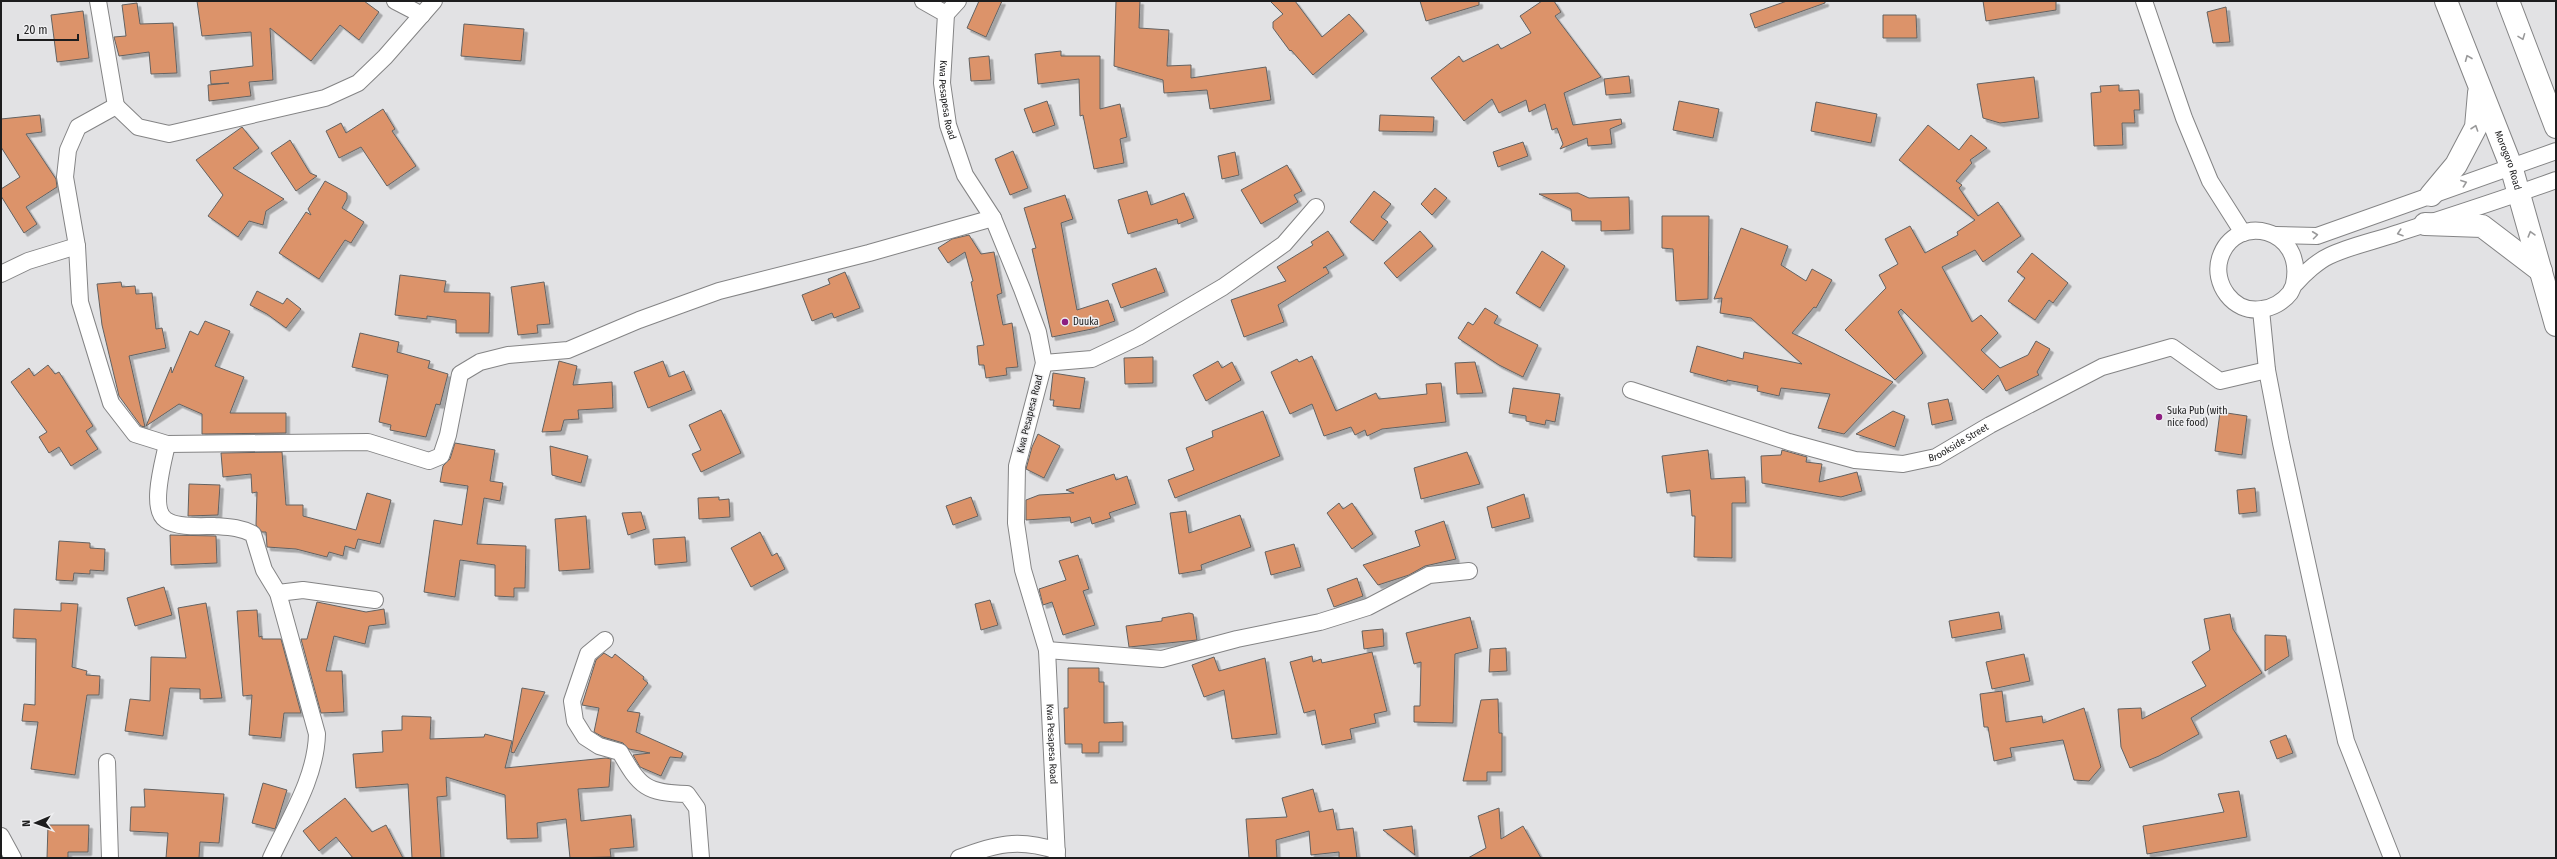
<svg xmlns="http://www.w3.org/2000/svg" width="2557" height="859" viewBox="0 0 2557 859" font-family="'Fira Sans Condensed',sans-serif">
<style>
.building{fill:#dc936b;stroke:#636261;filter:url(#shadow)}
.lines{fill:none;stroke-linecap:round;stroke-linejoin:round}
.minor-casing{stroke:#848485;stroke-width:18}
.trunk-casing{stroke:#848485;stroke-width:24}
.minor{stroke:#fff;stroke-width:16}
.trunk{stroke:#fff;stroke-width:22}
.oneway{stroke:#99999a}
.poi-dot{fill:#8c1e81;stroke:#efeff1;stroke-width:1.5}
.labels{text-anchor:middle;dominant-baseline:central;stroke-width:3;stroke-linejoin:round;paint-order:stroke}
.street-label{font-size:10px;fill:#1d1d1e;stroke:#efeff1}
.poi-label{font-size:10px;fill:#1d1d1e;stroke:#efeff1;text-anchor:start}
</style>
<defs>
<filter id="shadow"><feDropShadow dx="3.5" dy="3.5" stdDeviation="0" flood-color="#0004"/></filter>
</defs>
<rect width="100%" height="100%" fill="#e2e2e4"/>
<path class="building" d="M197,1H364L379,12L359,40L340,25L311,61L270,28L273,80L249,82L251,96L209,101L208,85L229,83L211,84L210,71L253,66L251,32L202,36Z
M979,1H1002L986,37L967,28Z
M1116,1H1140L1139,28L1169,30L1167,66L1191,65V78L1266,67L1271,100L1210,109L1207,90L1164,93L1163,80L1114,66Z
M1270,1H1295L1322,37L1349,14L1364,31L1313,75L1291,50L1290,51L1273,28V22L1283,14Z
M1420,1H1479V5L1426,21Z
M1542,1H1554L1561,12L1555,16L1601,77L1564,93L1573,125L1621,119L1622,124L1610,129L1612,144L1588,146L1587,138L1560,149L1563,144L1557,128L1552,130L1545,104L1529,112L1526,100L1499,113L1492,99L1464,121L1431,78L1459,56L1463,62L1498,44L1501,49L1531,33L1520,16Z
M1787,1H1825V3L1755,28L1750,14Z
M1983,1H2056V10L1986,21Z
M137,3L140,24L173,23L177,73L151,74L149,52L119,56L114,37L126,36L122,5Z
M2226,7L2230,42L2213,43L2207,12Z
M83,11L89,58L57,62L51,15Z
M1883,15H1916L1917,38H1883Z
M464,24L524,29L521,61L461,56Z
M1061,51V56H1100V109L1120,104L1127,137L1120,139L1124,163L1094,169L1083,115L1080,116L1079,79L1038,84L1035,54Z
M989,56L991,80L971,81L969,58Z
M1629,76L1631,93L1606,95L1604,79Z
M2034,77L2039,118L2000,123L1983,118L1977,84Z
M2119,85V91L2139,90L2140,110H2134L2135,123H2122L2123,145L2094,146L2091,93L2101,92L2100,86Z
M1047,101L1055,125L1033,133L1024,109Z
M1679,101L1719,109L1713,138L1673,130Z
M1816,102L1877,114L1871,143L1811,131Z
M383,109L395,129L392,131L416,166L387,186L361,147L339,158L326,131L341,123L346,133Z
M40,115L42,132L26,134L56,179L57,187L26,207L37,224L24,233L1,196V189L20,177L1,147V119Z
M1380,115L1434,117L1433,132L1379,131Z
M1928,125L1959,150L1971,135L1987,148L1970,160L1972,163L1956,181L1962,185L1959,188L1978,216L1998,202L2021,236L1983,262L1975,250L1942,267L1972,322L1981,315L1998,333L1981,350L2000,368L2028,355L2036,341L2050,349L2037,372L2039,375L2006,391L1998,375L1983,390L1901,309L1898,312L1923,353L1895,380L1845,330L1886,288L1879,275L1898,264L1885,239L1910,226L1925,253L1958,235L1957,232L1975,220L1899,160Z
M242,127L259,148L233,168L284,199L266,211L263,225L249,221L238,237L208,216L223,195L196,160Z
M290,140L310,173L317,176L296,191L271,153Z
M1523,142L1528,156L1498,167L1493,152Z
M1013,151L1028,188L1010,195L995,159Z
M1235,152L1239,175L1222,179L1218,156Z
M1287,165L1302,191L1294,195L1298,202L1261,224L1241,190Z
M325,181L347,193V199L342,208L364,222L351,243L345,240L319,279L279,253L306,212L311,215L308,209Z
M1435,188L1447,198L1432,215L1421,204Z
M1147,191L1151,205L1184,193L1194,218L1178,224L1177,219L1128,234L1118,200Z
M1374,191L1391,204L1381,217L1388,222L1373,241L1350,222Z
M1578,193L1589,198L1629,197L1630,230L1601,231V221H1572L1571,209L1539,194Z
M1065,195L1073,219L1061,223L1077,310L1108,300L1115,321L1092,329L1052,337L1032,249L1036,248L1024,208Z
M1662,216H1709L1708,299L1676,301L1673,249L1662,248Z
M1741,228L1788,246L1781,265L1806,281L1812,269L1832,280L1816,308L1814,307L1792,333L1893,382L1844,434L1818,428L1830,394L1781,388L1779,396L1757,391L1758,386L1727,380V382L1690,372L1697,346L1743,359L1744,352L1802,364L1751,318L1720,313L1722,298L1714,299Z
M1328,231L1344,255L1323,268L1326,267L1329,273L1278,305L1284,322L1244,337L1231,300L1286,281L1277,267L1313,245L1311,242Z
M1420,231L1433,246L1397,278L1384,263Z
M969,235L981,254L994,252L1002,293L997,295L1003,325L1012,323L1018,367L1006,368L1007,375L986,378L984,365H979L977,346L984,345L971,282L973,281L965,252L948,263L938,248L952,239Z
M1542,251L1565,266L1540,308L1516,293Z
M2032,253L2068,283L2053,303L2049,300L2035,320L2008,301L2025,278L2017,272Z
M1156,268L1165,292L1121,308L1112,284Z
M845,272L860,308L834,318L832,313L812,321L802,295L830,284L828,279Z
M400,275L446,281L444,292L490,293L489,333H456V320L427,316V319L395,315Z
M121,282L122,287L135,286L136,294L152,293L156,329L162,328L166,348L129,356L145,427L141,426L119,396L102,325L97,284Z
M544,282L550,324L537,325L538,333L518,335L511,287Z
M257,291L283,304L287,298L301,309L286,328L267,314L250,305Z
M1485,308L1498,316L1494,323L1538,345L1523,377L1499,365L1458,338L1468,322L1473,325Z
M205,321L230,331L215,366L244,377L230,413H286V433L202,434V414L179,404L146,426L171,367L172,373L190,331L198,335Z
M360,333L399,342L397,352L430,361L428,368L448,374L440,405L436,404L426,437L390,430L391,425L379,422L388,375L352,367Z
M1312,356L1336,411L1376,393L1379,399L1427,394L1426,384L1441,383L1446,422L1382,429L1367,436L1365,430L1355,435L1351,427L1324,436L1312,404L1290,414L1271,372L1297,359L1299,362Z
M1153,357V383L1125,384L1124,358Z
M559,361L577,366L573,385L612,382L613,408L578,410L579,419L564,420L561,431L542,432Z
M663,361L669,377L684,371L692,390L648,408L634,372Z
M1218,361L1222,368L1232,362L1241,380L1206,401L1193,375Z
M1475,362L1483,393L1457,394L1455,363Z
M48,365L55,374L59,372L93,426L86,431L98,449L71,466L59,447L49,453L39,437L47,432L11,382L29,368L34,376Z
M1053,373L1085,378L1080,409L1053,406L1054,400H1050Z
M1513,388L1560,394L1555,422L1546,420L1545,425L1526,421V416L1509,413Z
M1948,399L1953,420L1932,425L1928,403Z
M721,410L741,453L701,472L692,454L701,450L689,425Z
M1263,411L1280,456L1175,498L1168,480L1194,470L1186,448L1213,437L1212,431Z
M1893,411L1905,416L1895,447L1856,434Z
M2220,412L2247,416L2242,455L2215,451Z
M1038,434L1060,446L1044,478L1026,469L1032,447Z
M455,443L495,450L490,481L503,483L500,501L484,498L477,544L526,546L525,588H514V597L495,596V565L460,560L455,597L424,592L434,520L462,525L468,486L440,482L443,466L450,459Z
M550,446L588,456L581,483L552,475Z
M1708,450L1711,479L1745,477L1746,503H1732V558L1694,557L1695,516H1692L1690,490L1667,493L1662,456Z
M1782,450L1807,457L1806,462L1822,464L1819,482L1857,472L1862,491L1841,497L1762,483L1761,456L1781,455Z
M282,452L286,505H303V516L356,530L367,493L391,500L380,544L358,539L355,549L345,546L343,556L329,552L327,557L296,549L267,547L266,532H262L256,525L257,492L252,493L251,474L223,477L221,453Z
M1467,452L1480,484L1421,499L1414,468Z
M1114,474L1116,480L1127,476L1136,504L1109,513L1111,518L1092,524L1090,517L1071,523L1070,517L1026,520V500L1039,495L1074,493L1066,490Z
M189,484L220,485L218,515L188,516Z
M2255,488L2257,512L2239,514L2237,490Z
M1524,494L1530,518L1492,528L1487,507Z
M719,497V500L729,499L730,517L699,519L698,498Z
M971,497L978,516L953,525L946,506Z
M1339,503L1343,509L1352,503L1373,534L1352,549L1327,513Z
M1186,511L1189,533L1240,515L1251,547L1201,565L1202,570L1179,574L1170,513Z
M641,512L646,529L628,535L622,513Z
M586,516L590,569L559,571L555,519Z
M1444,521L1456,559L1425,566L1409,575L1378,585L1363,565L1420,546L1415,531Z
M760,532L772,556L777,553L785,569L751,587L731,548Z
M170,535L216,536L217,563L171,565Z
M685,537L687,562L655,565L653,539Z
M59,541L90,543V548L105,549L104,571L90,570V574L74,573L73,581L56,580Z
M1294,544L1301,567L1271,575L1265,552Z
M1078,555L1089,589L1083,591L1095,625L1063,635L1052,602L1043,605L1039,589L1066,580L1059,561Z
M1357,578L1363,596L1334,607L1327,589Z
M164,587L172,615L135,626L127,598Z
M990,600L998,625L981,630L975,604Z
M317,602L366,612L384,609L386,624L369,626L365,644L334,636L326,671H342L344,712L321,713L301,639H307Z
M61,603L78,604L72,667L87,671L86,675L100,676L99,695H87L75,775L31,769L38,722L22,721L24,704L35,705L36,639L13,638L14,609L61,611Z
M206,603L222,698L200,699V689L170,688L163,736L125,731L130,699L150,701L151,657L186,658L178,608Z
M257,610L259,637L262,636V639H281L301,713H284L281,738L249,735L252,695L243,696L237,611Z
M1999,612L2002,629L1952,638L1949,621Z
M1189,613L1193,614L1197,640L1129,647L1126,626L1162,621V618Z
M2230,614L2233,629L2262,673L2191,718L2199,734L2159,756L2130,768L2121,747L2118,709L2141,708L2142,719L2206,686L2192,662L2210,650L2204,619Z
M1470,617L1478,648L1455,654L1453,723L1414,722V706H1420L1421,662L1414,664L1406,633Z
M1383,629L1384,646L1364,649L1362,631Z
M2265,635L2286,636L2289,656L2265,671Z
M1506,648L1507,671L1489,672L1490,649Z
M1372,652L1387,711L1374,714L1376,723L1350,729L1352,739L1322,745L1315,710L1304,713L1290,662L1312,656L1313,662L1321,659L1322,663Z
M604,653L612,658L615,654L644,677L643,679L648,683L627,711L640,713L636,732L683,753L681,758L670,757L661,776L640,767L633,755L650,753L629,749L623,743L603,737L594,732L599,708L582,705L596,660Z
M2024,654L2030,681L1992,689L1986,662Z
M1214,657L1219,671L1265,658L1277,734L1232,739L1224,690L1204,697L1192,665Z
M1068,668H1099V682H1104V723L1123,722V742H1099V753H1082V744H1065L1064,708H1068Z
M522,688L545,692L514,753L511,752Z
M2002,691L2006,722L2042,716L2043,723L2084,708L2101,767L2089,781L2074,780L2063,740L2010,748L2012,757L1994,761L1988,727H1984L1980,694Z
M1498,699L1499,733H1502V772H1487V781H1463L1481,700Z
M402,716L431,717L430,739L484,737L485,734L512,741L505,768L606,758L611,759L609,787L578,789L581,821L631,815L634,847L610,849L611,857L570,858L566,819L537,823L538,838L507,839L505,795L446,777L447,796L437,797L441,858H412L408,784L356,788L353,754L383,752L382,731L402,730Z
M2286,735L2293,753L2277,759L2270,741Z
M263,783L287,790L275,829L252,823Z
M144,789L224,794L219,843L200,842L199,858H166L168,833L130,831L131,807H145Z
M1313,789L1319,812L1333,809L1337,830L1353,828L1357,858H1339V852L1311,855L1309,831L1276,840L1277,858H1249L1246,819L1287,817L1282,798Z
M2239,791L2247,837L2147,854L2143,826L2224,812L2218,794Z
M345,798L372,832L386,825L403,858H353L336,837L319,851L303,831Z
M1499,808L1501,839L1523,826L1541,858H1468L1486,848L1478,816Z
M48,825H89L88,852H68V858H47Z
M1412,826L1415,855L1383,830Z"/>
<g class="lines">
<defs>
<g id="minor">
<path d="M98,1L116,106L78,127L68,150L65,177L77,246L80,302L111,403L135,434L167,444L368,442L429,461L441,456L448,435L460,374L480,362L508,355L568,350L639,320L719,291L869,253L993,218"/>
<path d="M395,1L422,15"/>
<path id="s1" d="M923,1L946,14L942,83L948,125L965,175L993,218L1022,289L1038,332L1044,363L1017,466L1016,523L1023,570L1047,650L1057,858"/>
<path d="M2144,1L2184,118L2210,181L2243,233"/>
<path d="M946,14L958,1"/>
<path d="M116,106L138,127L169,134L325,98L358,83L385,57L434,1"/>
<path d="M2276,235L2317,236L2556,151"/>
<path d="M1,274L28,261L77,246"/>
<path d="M2294,284C2306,228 2235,211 2220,258C2212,283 2233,314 2262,309C2272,308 2283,302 2290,293C2292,290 2293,285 2296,283C2304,274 2318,261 2329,256C2350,246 2375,241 2398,233C2451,216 2504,199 2556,180"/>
<path d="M2261,310L2267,370L2281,443L2346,741L2392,858"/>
<path d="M1044,363L1092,359L1138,337L1223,287L1284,244L1316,207"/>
<path id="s2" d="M1631,390L1789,442L1855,460L1903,464L1936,457L1990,425L2102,367L2172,347L2220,381L2267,370"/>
<path d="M167,444C164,460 149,509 166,520C177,528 200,526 214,526C228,527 240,527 253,534L264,570L278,593L317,734C316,778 289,819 271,858"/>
<path d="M278,593L303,590L375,600"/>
<path d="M605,640L588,654L572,701L575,721L585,737L599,746L620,752C640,787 646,793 687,794L697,808L701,858"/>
<path d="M1047,650L1162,659L1237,639L1320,622L1368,607L1429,575L1469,571"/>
<path d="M107,762L110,858"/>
<path d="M1,836L13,858"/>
<path d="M959,858C995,844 1019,838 1057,851"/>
</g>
<g id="trunk">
<path id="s3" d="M2446,1L2511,166L2556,325"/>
<path d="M2508,1L2556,127"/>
<path d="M2431,195L2456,165L2476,127L2479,93"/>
<path d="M2425,224L2482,226L2541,271"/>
</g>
</defs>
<use href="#minor" class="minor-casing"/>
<use href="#trunk" class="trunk-casing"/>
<use href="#minor" class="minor"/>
<use href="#trunk" class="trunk"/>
</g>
<defs><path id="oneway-chevron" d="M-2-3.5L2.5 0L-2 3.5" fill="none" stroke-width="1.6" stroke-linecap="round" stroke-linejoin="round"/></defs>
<g class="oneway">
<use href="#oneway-chevron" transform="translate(2522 37) rotate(69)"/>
<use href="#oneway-chevron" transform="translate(2468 58) rotate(-112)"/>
<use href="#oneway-chevron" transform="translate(2475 128) rotate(-71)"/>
<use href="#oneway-chevron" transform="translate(2464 183) rotate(-20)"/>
<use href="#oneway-chevron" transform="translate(2400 233) rotate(162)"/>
<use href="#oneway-chevron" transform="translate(2531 234) rotate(-106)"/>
<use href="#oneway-chevron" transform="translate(2315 235) rotate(-7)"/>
</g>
<g class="poi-dot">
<circle cx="1065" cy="322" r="4"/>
<circle cx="2159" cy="417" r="4"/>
</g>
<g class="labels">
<g class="street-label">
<text stroke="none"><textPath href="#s1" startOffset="113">Kwa Pesapesa Road</textPath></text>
<text stroke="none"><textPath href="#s3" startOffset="171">Morogoro Road</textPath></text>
<text transform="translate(1030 414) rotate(-76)">Kwa Pesapesa Road</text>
<text stroke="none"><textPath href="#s2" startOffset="343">Brookside Street</textPath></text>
<text stroke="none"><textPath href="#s1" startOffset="785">Kwa Pesapesa Road</textPath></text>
</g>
<g class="poi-label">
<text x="1073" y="322">Duuka</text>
<text x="2167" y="411">Suka Pub (with<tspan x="2167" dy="12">nice food)</tspan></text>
</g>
</g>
<rect width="2557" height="859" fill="none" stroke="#1d1d1e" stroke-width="4"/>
<g transform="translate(36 823) rotate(268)" stroke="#efeff1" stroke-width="3" paint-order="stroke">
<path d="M0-3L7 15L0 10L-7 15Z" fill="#1d1d1e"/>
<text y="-6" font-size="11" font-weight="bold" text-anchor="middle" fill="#1d1d1e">N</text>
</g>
<path d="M18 34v6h60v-6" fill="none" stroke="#1d1d1e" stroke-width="2"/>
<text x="24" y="34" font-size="12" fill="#1d1d1e" stroke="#efeff1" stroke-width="3" paint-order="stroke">20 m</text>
</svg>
